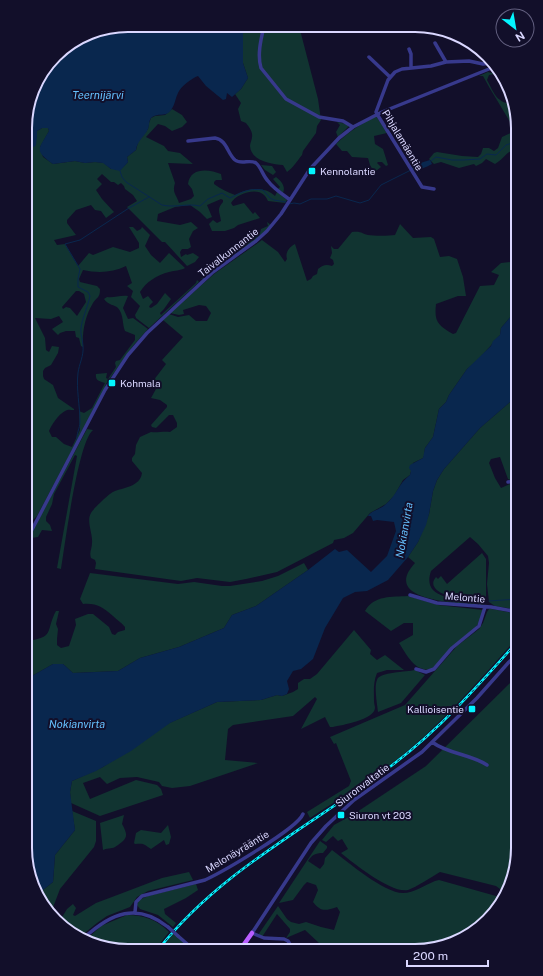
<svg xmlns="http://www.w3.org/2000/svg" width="543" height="976" viewBox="0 0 543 976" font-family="'Public Sans',sans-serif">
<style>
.green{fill:#113431;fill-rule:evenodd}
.water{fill:#09274e}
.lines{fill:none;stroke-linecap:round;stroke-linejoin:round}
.stream{stroke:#09274e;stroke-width:1}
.minor{stroke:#37398c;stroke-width:3.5}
.major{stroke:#b95eff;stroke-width:4.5}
.rail-casing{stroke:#03f5ff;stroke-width:2.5}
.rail{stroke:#120f2a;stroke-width:1;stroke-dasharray:3;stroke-linecap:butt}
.minor-bridge{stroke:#37398c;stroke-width:3.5}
.poi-dot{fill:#03f5ff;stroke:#120f2a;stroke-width:1.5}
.labels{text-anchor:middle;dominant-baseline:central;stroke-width:4;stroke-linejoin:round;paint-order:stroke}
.street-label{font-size:10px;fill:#dad7ff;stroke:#120f2a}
.poi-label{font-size:10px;fill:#dad7ff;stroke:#120f2a;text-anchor:start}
.water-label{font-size:11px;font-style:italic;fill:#65c1ff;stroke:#120f2a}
.rim{fill:none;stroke:#dad7ff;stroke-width:2}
</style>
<rect width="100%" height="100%" fill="#120f2a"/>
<path class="green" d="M243,26H299L318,99L321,120L317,126L316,133L303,151L302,155C297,161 293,168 287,172L283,165C271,164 251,161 250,146C250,143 252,140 252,137C253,132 249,127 246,123L241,121L238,109L241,103L235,94L241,89L248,78L243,63Z
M497,71L498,73L489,75L487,80C495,95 496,102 514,105L518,128V149C508,149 504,159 495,164L486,159L482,163L476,166L474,164L459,168L441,162L434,164L429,159L434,153L437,152L462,156L478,157L481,154L483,148H489L494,151L498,148L502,137L515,131C505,112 493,95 483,76H479L488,72L491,73Z
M172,109L182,115L187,122L182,127L172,131L165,126L158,124L146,137L164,146L168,151L180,153L193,164L168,163L175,183C172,193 176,194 179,203L191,199L194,196L192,189L188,184C190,167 209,169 221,174L222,180H216L214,182V184C221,189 227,192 235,195C248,188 264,186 275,196L277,192L287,200L285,203L268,201C267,199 266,197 264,195C256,187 236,194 231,203L233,206L244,203L253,214L255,212L260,218L238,225L234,228L225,231H212L209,224L213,220L217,223L221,221C220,212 216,210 223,202V200L221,199L207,205L212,217L207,219L200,212L190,205L175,207L158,214L157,221L180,225L191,222L198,228L193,231L189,239L191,247L188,249H182L180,252L181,257L186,254L187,255L193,253L199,257L195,262L187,266L165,242H162L127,207L137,201L133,195L125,189L124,186L121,183L118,185L114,182H111L102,174L97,179L102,184L96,190L102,199L114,212L106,218L101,211L95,210L91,205L76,210L67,220V223L76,235L54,240L57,245L65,244L78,266L89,253L93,255L113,247L130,252L139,248V243L129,227H133L137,231L141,229L142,227L150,235L145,246L151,255L160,263L169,253L185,268C180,271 175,270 169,272C157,275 146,282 140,292L143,299L148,296L153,302L150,305L149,307L151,308L157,304L165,293L171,299L164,309L160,313L161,315L196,283L197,280L199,282L149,328L136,318L135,315L140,306L131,297L133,291L127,286L132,283L126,266C112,273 97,273 83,270L79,279L80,282L97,286L100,289C100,298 97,297 93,303C85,316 82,332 83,347L81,346L79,338L76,337L75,331H66L60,333L58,335L52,329L63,322L59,316L51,319L35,318L45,338L46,350L49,352L52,346L59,347L58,353L51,365L45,368L43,371V376L44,379L53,385L58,398L74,409V410C71,410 68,409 65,411C58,415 52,424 49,431L52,437H56L64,444L72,447L80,430L79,411L84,413L92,408L105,383C100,381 95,381 96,374L107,373L106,378L108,379L116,367L115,363L116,361L120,360L135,340V335L125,331C122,324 124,315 118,308C114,304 109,306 104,299L107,297C114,298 120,295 128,296L123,308L128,319L133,318L148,329L133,346L106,384L105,388L37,516L30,523L25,524L26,146L29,145L37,131L42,128H48L49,131L40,147L43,157L53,164L75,161L85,163L95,162L104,163L111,169L123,167L128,162L127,157L136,150L138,142L148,129L149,123L151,118L155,116L165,115ZM76,291H79L84,294L86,302L77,316L70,308L66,307L63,309L62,307Z
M376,116L387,133L374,136L375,144L383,149L388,165L386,166L382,162H378L377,163L381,167L376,171L373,170L370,165L368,158L352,157L347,151H342L336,144C348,132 361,124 376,116Z
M337,122L346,124L349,126L338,137L336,132L340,125Z
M261,165L272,166L276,172L273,175L265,170Z
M276,177C281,181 286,186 283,193L278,189L280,187L273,179Z
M267,222L271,225C252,246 224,261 202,279H201L213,268L215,263L237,250L248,238L260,233L261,229L268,226Z
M400,224L413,238L431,237L434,239L440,257L449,256L457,259L463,277L466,296H458L436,304C434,322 438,325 453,334L456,333L480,286L494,285L499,275L491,272L501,263L511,262L518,256V308L501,328L500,335L479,359L467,369L449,395L446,402L439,409L433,437L425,448L424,456L423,458L413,463L410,475L403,480L394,496L386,504L370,513L353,533L344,538L334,540L333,543L277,572L246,579L230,582L197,578L181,581L95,569L96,563L95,560L91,558C89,552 92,549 92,543C93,534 86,521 91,513C92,510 110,493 113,492C124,487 140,487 142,473L132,461V458L135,454L136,445L140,437L151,432C157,433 163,431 170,432L177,427V423L173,415H169L156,428L152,427L151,425L167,407V405L160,400L151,398L156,389L150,385L166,364L162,360L183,337L163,320L169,314L178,317L189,315L196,321H207L211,313L206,306L199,305L183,310L184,314L179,315L170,313L214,274L262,240L278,252L285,262L287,259C285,253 289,247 295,244L307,281L311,279L313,276L317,274L318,269C323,265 326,264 332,266L334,264L333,260L330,258L332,253L331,246L334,249H338L352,232C363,231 361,234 368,235C373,236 389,236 395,235Z
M518,395V464L515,465L518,468V480L513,481L508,479L500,457L491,459L489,463L495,478L501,488L510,484L518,483V610L495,606L489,602L487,584L489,563L488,556L478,544L470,537L431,571C422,597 451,598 468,600C473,601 478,602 483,604L484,605C462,603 379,602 415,563L408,557L418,542L429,514L433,491L437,480L444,469L480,428Z
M87,429L93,430C78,442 65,545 61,569L57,568L77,456L75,455L54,494L52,504L46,517V521L50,525L52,531L42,530L38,537L31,538L25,549V545Z
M482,553L486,559V599L447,595C439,593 428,586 436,577L438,579L441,576L447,584Z
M304,563L308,570L256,606L232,615L224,628L179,647L140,658L118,671L73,673L63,664H53L25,680V641C56,638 45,631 56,611H59L56,624L58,629L57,639V645L61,648L69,646L76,625L75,619L88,614H93L109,627L112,634L115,635L118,632L125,630V627C121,622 117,620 113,616C102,607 97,603 83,604L80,599L90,573L178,584L194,582L222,586H230L262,581L278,576Z
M408,596L438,605L483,610L479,623L474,629L432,669C415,673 407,655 399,643L413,635V623H404L391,631L365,611C374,595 392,597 408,596Z
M492,609L518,614V637C484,675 451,713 412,747C381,774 345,795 310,818L307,812L349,786L351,781L336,743L334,744L330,737L405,705L457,646L479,629L483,623L487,612L489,609Z
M354,630L371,650L370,654L377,660L385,655L404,670H387L377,673C373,683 374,691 374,701C374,704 375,706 375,708C374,720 342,725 333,727H330L325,717L301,729L317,699L315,697L293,716L233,725L228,729L225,760L258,763L190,786L172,788L162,786L159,782L137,777L120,778L107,784L100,777L83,783L90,799L136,780L157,785L161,789L163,795L100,816L71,803L70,792L72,781L103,767L167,724L217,702L261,700L277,695L282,696L293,692L298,689V683L304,679H310L317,674Z
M415,670L425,675L401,703L378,712C377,704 374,686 377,680C379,672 407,672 415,670Z
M518,675V855L504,892L496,886L440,872C432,877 416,887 408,890C392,894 353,863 341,853L348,849L342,839L338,841L333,836L326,842L322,840L334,825L354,814L426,766Z
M72,811L96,821V841L94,847L60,889L52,910L61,919L67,909L73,904L76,908L73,915L75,916L96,903L112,897L162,878L189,872L193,880L148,891L137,897L130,907L107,916L97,923L81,936L65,930L39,893L53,882L55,855L75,830Z
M124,815L122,824C128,835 128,838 118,845C116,846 114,848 112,848C108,849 107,848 103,850L100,823Z
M168,825L171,837L169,844L166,845L164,840L151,849C144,844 144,843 135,844L134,843L136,833L141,830L161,833Z
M320,841L327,846V848L323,853C315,853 312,855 308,861L320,869L324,864L325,858L332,850C348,862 384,893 403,893C414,893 425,885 435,881L439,880L496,896L501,900L497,911L448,945L415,951H309L319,943L305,930L286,938L290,932V929L277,914L262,937L258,935L278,906L287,919L291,922L299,924L306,922L321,927L334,930L340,912L337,907C325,911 321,912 313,902L318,890L316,885L307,882L304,885L293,900L279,903Z
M196,884L198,890L186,898L164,909L165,914L176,923L173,927L158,915L140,909L137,905L139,900L148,896Z
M127,915C144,915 157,920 169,932L155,950H114L87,939L101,926Z
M174,933L193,950H160Z"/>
<path class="water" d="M128,25L243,26V63L248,78L241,89L232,97L227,93L226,99L223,100L206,86L198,76C192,78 180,87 178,93C175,99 175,105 171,110C166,117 161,113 154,116C148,118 150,124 148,129C145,136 137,141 136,150L127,157L128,162L120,171L111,169L103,163L95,162L85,163L75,161L53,164C34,150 38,150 49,131L48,128H42L37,131V136L36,145L34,147L29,145L26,146V115L36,82L60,51L89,33Z
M430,160L432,164C427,167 419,170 413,170L412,168L417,164Z
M518,308V395L480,428L444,469L437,480L433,491L429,514L426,525L418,542L408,557L388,580L367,591L355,592L343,598L325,628L313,659L301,669L293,671L287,681L289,689L287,694L282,696L277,695L261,700L217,702L170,723L131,751L96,771L72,781L70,792L75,830L55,855L53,882L39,893L31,881L25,848V680L53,664H63L73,673L118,671L140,658L179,647L224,628L232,615L256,606L308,570L335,549L339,552L347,550L371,572L387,556L396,531L394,522L377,520L373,521L371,516H368C372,510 380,510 386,504C397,495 398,484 410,475L411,471L409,468L410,465L423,458L425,448L433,437L439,409L446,402L449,395L467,369L491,346L493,341L500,335L501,328Z"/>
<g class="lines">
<path class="stream" d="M431,161L436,157L452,160H463L480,159L487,154L496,155L506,145L518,141
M120,171L122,177L126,182L162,205C176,208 187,203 200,206L208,199L222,193L230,198C242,192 249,188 263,190L270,198L274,200L286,202
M289,204L294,203L300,204L311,199H327L336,196L360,203L369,200L381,185L413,169
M77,440C76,434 80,428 80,422C80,406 76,389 78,373C79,364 84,356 83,346C83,341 80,334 81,328C82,319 88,306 90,296L88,292L78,287V279L80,269L65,244L80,240L129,208L149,197
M489,601L518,599"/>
<path class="minor" d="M264,26C261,39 257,55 261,68L286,99L319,117L343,121L353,127
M435,43L446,62
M409,49L411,54V67
M369,57L390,77
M188,141L215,138C227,140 227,153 235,160C241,165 250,159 256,163C261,167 263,176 268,181C273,188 282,194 289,199
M434,189L422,187L377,114L376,112L388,80L395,72L402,69L431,66L446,62L469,61L483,64L492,63
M508,482L518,481
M25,524L33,527
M25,543L105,390L128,355L147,333L213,272L256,241L267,231L281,214L310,169L339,138L353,127L382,112L494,67
M410,595L437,603L491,607L518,612
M416,669L426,672L434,669L452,648L479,626L485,607
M432,742C448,754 470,754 487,765
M135,912L136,902L142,896L205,880C222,872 297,829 303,814
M178,936L194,950
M84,938C111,913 137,902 168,927
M294,951L288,941L284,939L264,938L252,933L311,843L326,826L354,800L422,752L477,698L509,662L518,654"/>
<path class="major" d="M240,950L252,933"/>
<defs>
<path id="rail" d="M158,950C221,870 311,826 391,766C439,730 478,686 518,641"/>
</defs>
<use href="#rail" class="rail-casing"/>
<use href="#rail" class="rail"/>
<path class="minor-bridge" d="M168,927L178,936"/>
</g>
<g class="poi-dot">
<rect x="308" y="167" width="8" height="8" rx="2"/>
<rect x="108" y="379" width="8" height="8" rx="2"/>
<rect x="468" y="705" width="8" height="8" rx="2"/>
<rect x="337" y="811" width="8" height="8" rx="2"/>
</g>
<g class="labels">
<g class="street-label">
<text transform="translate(403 140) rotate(59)">Pihjalamäentie</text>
<text transform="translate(228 252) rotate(-38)">Taivalkunnantie</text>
<text transform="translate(465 597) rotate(5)">Melontie</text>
<text transform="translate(362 785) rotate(-37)">Siuronvaltatie</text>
<text transform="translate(237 851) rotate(-31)">Melonäyrääntie</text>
</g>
<g class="poi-label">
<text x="320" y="171">Kennolantie</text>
<text x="120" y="383">Kohmala</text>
<text x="464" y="709" text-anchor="end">Kallioisentie</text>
<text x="349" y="815">Siuron vt 203</text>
</g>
<g class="water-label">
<text x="98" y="95">Teernijärvi</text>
<text transform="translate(404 530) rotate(-80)">Nokianvirta</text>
<text x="77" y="724">Nokianvirta</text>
</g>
</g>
<path d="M0 0H543V976H0ZM128 32H415A96 96 0 0 1 511 128V848A96 96 0 0 1 415 944H128A96 96 0 0 1 32 848V128A96 96 0 0 1 128 32Z" fill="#120f2a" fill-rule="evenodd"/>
<path class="rim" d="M128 32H415A96 96 0 0 1 511 128V848A96 96 0 0 1 415 944H128A96 96 0 0 1 32 848V128A96 96 0 0 1 128 32Z"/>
<g transform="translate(515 28) rotate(149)"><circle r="19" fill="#120f2a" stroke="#625f7f"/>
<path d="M0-3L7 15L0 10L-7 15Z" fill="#03f5ff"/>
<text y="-6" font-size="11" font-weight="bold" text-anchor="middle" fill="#dad7ff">N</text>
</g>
<path d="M407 960v6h81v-6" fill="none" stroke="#dad7ff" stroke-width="2"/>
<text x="413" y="960" font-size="12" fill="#dad7ff" stroke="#120f2a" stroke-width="3" paint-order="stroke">200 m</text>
</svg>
